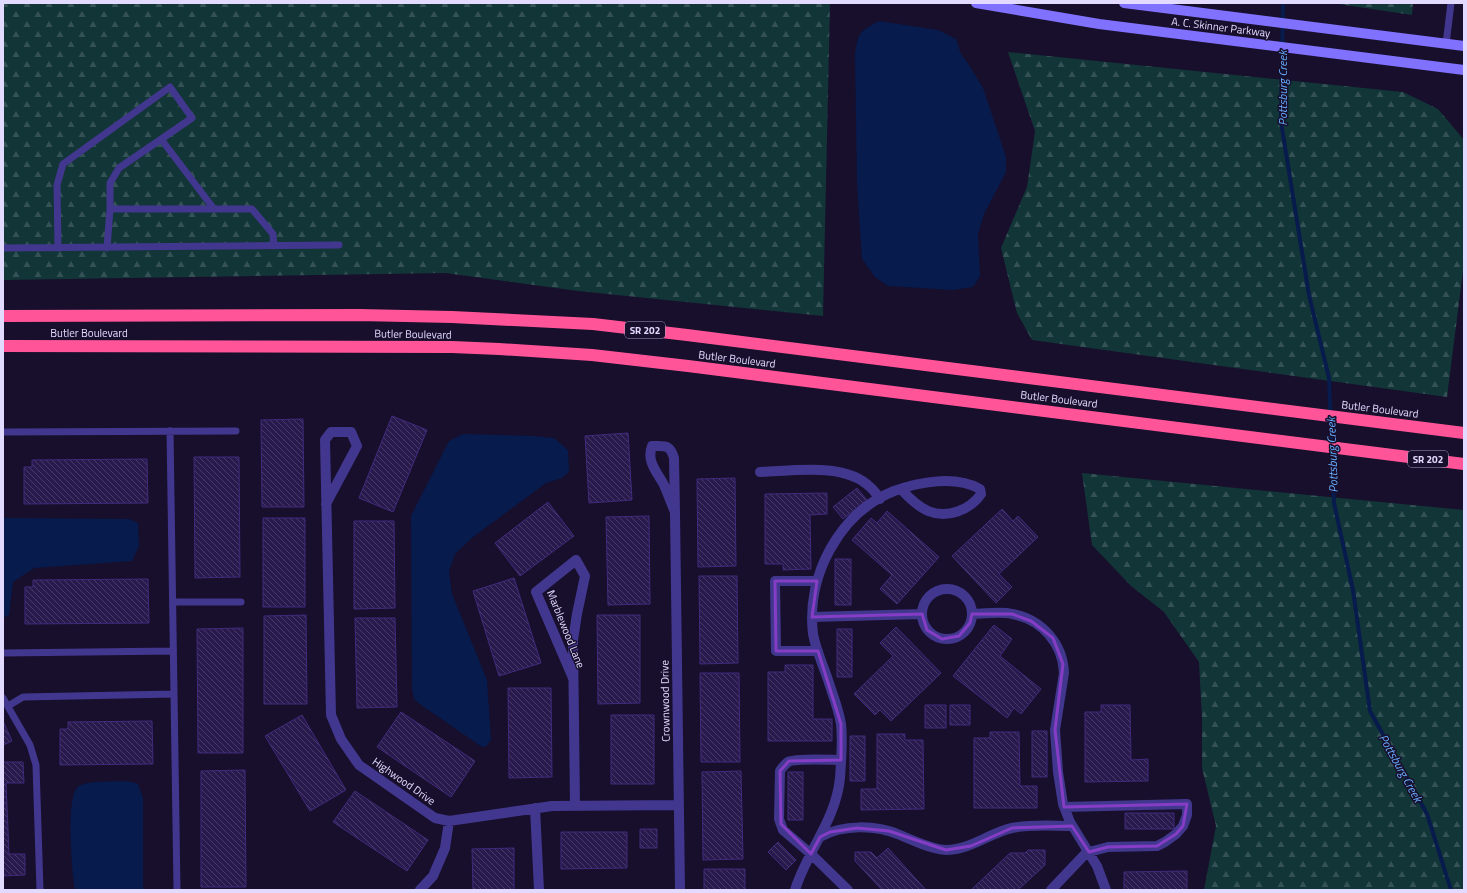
<svg xmlns="http://www.w3.org/2000/svg" width="1467" height="893" viewBox="0 0 1467 893" font-family="'Titillium Web',sans-serif">
<style>
.forest{fill:url(#forest-firs)}
.water{fill:#071b4d}
.lines{fill:none;stroke-linecap:round;stroke-linejoin:round}
.stream{stroke:#071b4d;stroke-width:4}
.building{fill:url(#building-back-hatch);stroke:#412a7c}
.lane{stroke:#42378e;stroke-width:7}
.street{stroke:#42378e;stroke-width:10}
.secondary{stroke:#8171ff;stroke-width:10}
.highway{stroke:#ff5598;stroke-width:12}
.marked{fill:none;stroke:#853dc5;stroke-width:3;stroke-linejoin:round}
.labels{text-anchor:middle;dominant-baseline:central;stroke-width:3;stroke-linejoin:round;paint-order:stroke}
.shield{fill:#170f2c;stroke:#a59dc0;stroke-width:1}
.shield-label{font-size:10px;font-weight:bold;fill:#e2daff}
.street-label{font-size:11px;fill:#e2daff;stroke:#170f2c}
.water-label{font-size:12px;font-style:italic;fill:#68adff;stroke:#170f2c}
</style>
<defs>
<pattern id="forest-firs" width="22" height="20" patternUnits="userSpaceOnUse"><rect width="22" height="20" fill="#123537"/><path d="M5 1l3.5 6h-7zM16 11l3.5 6h-7z" fill="#345255"/></pattern>
<pattern id="building-back-hatch" width="6" height="6" patternUnits="userSpaceOnUse"><rect width="6" height="6" fill="#291a4e"/><path d="M-1 5l2 2M0 0l6 6M5-1l2 2" fill="none" stroke="#483b69"/></pattern>
</defs>
<rect width="100%" height="100%" fill="#170f2c"/>
<path class="forest" d="M3,3H830L823,316L578,291L445,273L3,280Z
M1332,3H1413L1412,15Z
M1008,52L1403,92L1438,109L1464,140V263L1447,397L1032,340L1017,313L1001,248L1027,187L1035,131Z
M1082,473L1464,510V890H1204L1216,826L1202,768V718L1199,662L1164,612L1131,586L1092,545Z"/>
<path class="water" d="M879,21L938,30L956,39L961,54L967,62L983,88L1006,157V172L984,214L978,234L980,276L973,287L953,290L888,286L875,277L862,259L857,183L855,55C858,32 860,31 879,21Z
M463,434L533,436L554,438L568,450L569,472L562,478L546,483L473,537L455,554L449,571L452,594L487,680L491,739L487,746L482,747L421,705L414,699L412,688L411,516L449,441Z
M3,518L129,519L138,523L139,546L132,561L34,568L13,582L9,615L3,618Z
M128,781L138,784L143,798V890H75C72,874 65,794 79,786C90,780 114,782 128,781Z"/>
<g class="lines">
<path class="stream" d="M1283,3L1281,122L1309,295L1329,378L1334,503L1353,590L1370,711L1427,814L1451,890"/>
</g>
<path class="building" d="M392,416L427,430L393,512L359,498Z
M303,419L304,507H262L261,420Z
M628,433L632,500L589,503L585,436Z
M194,457H239L240,577L195,578Z
M147,459L148,503L24,504V467H32V460Z
M735,478L736,566L698,567L697,479Z
M857,488L867,500L843,519L833,507Z
M827,493V514L810,515L811,569L783,570V564H765V494Z
M548,502L574,536L520,576L495,543Z
M1002,509L1013,521L1018,516L1038,537L999,574L1012,587L996,603L952,556Z
M887,511L939,557L897,604L880,589L892,575L852,540L871,518L877,523Z
M649,516L650,604L608,605L606,517Z
M263,518H305V607H263Z
M354,521H394L395,608L354,609Z
M835,559H851V605H835Z
M699,576H737L738,663L700,664Z
M514,578L541,663L499,676L473,591Z
M148,579L149,623L25,624V587H33V580Z
M306,615L307,704H264V616Z
M597,615H640V703L598,704Z
M355,618H395L397,707L357,708Z
M994,625L1012,639L1000,656L1041,689L1021,714L1014,708L1007,718L953,676Z
M896,627L941,673L891,721L880,710L875,715L854,694L893,656L880,643Z
M243,628V753H198L197,629Z
M837,629H852V677H837Z
M785,665H813V719H832V741H768V672H785Z
M700,673H739L740,762H701Z
M508,688H551L552,777L509,778Z
M925,705H946V728H925Z
M950,705H970V725H950Z
M1101,705H1130L1131,760L1148,759V781L1085,782V712H1101Z
M401,712L475,761L451,797L377,747Z
M302,715L346,790L310,811L265,736Z
M611,715H654V784H611Z
M3,721L12,741L3,745Z
M152,721L153,764L60,765V729H68V722Z
M1032,731H1047V777H1032Z
M990,732H1019L1020,786H1037V808H974V738H990Z
M877,734H905V740H923L924,809L861,810V789H877Z
M850,736H865V781H850Z
M3,762H23L24,783H6L9,854H25V875L3,876Z
M245,770L246,887H201V771Z
M741,771L743,859L703,860L702,772Z
M788,772H803V820H788Z
M355,791L428,840L407,871L333,822Z
M1125,813H1174V829H1125Z
M640,829H657V848H640Z
M561,832H627V868L561,869Z
M778,842L796,860L786,870L768,852Z
M514,848V890H473L472,849Z
M888,848L926,890H882L855,861V852H871L877,858Z
M1028,850H1045V865L1018,890H971L1010,853H1025Z
M704,869H745V890H704Z
M1187,871V890H1124V872Z"/>
<g class="lines">
<path class="lane" d="M1446,44L1451,3
M161,139L214,209
M110,209H252L273,234L274,246
M3,248L339,245
M58,248L57,185L63,164L170,87L192,118L119,168L110,183V209L107,248
M170,431L177,890
M3,432L236,431
M173,602H241
M3,653L173,651
M3,698L30,745L36,765L40,890
M8,706L23,697L174,694"/>
<path class="street" d="M760,472C793,471 845,462 870,487C874,490 877,495 880,499
M326,504L357,446L351,432H331L325,440L331,715L341,739L359,765L435,818L449,821L552,806L679,805
M675,512C671,503 668,494 664,485C657,472 646,461 652,446C665,446 670,444 674,458L675,512L680,890
M817,581H775L776,651H818
M922 614a25 25 0 1 1 50 0a25 25 0 1 1-50 0Z
M972,614C985,614 1000,611 1012,614C1042,619 1063,644 1064,673L1055,730L1058,772L1063,804L1070,822L1097,866L1106,890
M812,617L922,614
M573,678L536,592L576,560L585,576L577,614L573,640L575,806
M841,760C830,760 796,758 788,762C785,764 782,768 780,771L779,819L783,830L811,854L848,890
M1064,807L1187,804V815L1183,826L1176,834L1165,842L1157,846L1108,847L1089,852
M535,808L539,890
M820,837C843,824 876,825 900,835C915,841 930,849 946,850C971,850 989,833 1012,828C1031,824 1053,826 1072,826
M420,890L433,876L445,848L449,821
M795,890C807,851 836,820 840,778C841,761 843,741 841,724C839,711 834,698 830,686C825,669 816,651 813,634C806,576 839,513 894,491C919,482 955,475 980,489L981,494C970,510 947,519 928,511C917,506 909,498 901,489
M1051,890L1088,851"/>
<path class="secondary" d="M976,3L1099,24L1464,70
M1124,3L1464,46"/>
<path class="highway" d="M3,316L359,315L452,317L593,324L687,335L1464,433
M3,346L452,347L499,349L592,355L688,366L1464,464"/>
</g>
<path class="marked" d="M775,581H817L812,617L922,614L927,630L942,639L959,636L970,623L972,614H1012L1031,621L1053,638L1063,664L1055,730L1064,807L1187,804L1183,826L1176,834L1157,846L1108,847L1089,852L1072,826L1012,828L971,846L946,850L889,831L857,828L830,832L820,837L811,854L781,824L780,771L789,761L841,760V724L818,651H776Z"/>
<g class="labels">
<g class="shield">
<rect x="625" y="322" width="40" height="16" rx="3"/>
<rect x="1408" y="451" width="40" height="16" rx="3"/>
</g>
<g class="shield-label">
<text x="645" y="330">SR 202</text>
<text x="1428" y="459">SR 202</text>
</g>
<g class="street-label">
<text transform="translate(1221 27) rotate(7)">A. C. Skinner Parkway</text>
<text x="89" y="333">Butler Boulevard</text>
<text transform="translate(413 334) rotate(1)">Butler Boulevard</text>
<text transform="translate(737 359) rotate(7)">Butler Boulevard</text>
<text transform="translate(1059 399) rotate(7)">Butler Boulevard</text>
<text transform="translate(1380 409) rotate(7)">Butler Boulevard</text>
<text transform="translate(566 629) rotate(68)">Marblewood Lane</text>
<text transform="translate(665 701) rotate(-91)">Crownwood Drive</text>
<text transform="translate(404 781) rotate(35)">Highwood Drive</text>
</g>
<g class="water-label">
<text transform="translate(1282 88) rotate(-90)">Pottsburg Creek</text>
<text transform="translate(1332 455) rotate(-92)">Pottsburg Creek</text>
<text transform="translate(1401 768) rotate(61)">Pottsburg Creek</text>
</g>
</g>
<rect width="1467" height="893" fill="none" stroke="#e2daff" stroke-width="8"/>
</svg>
